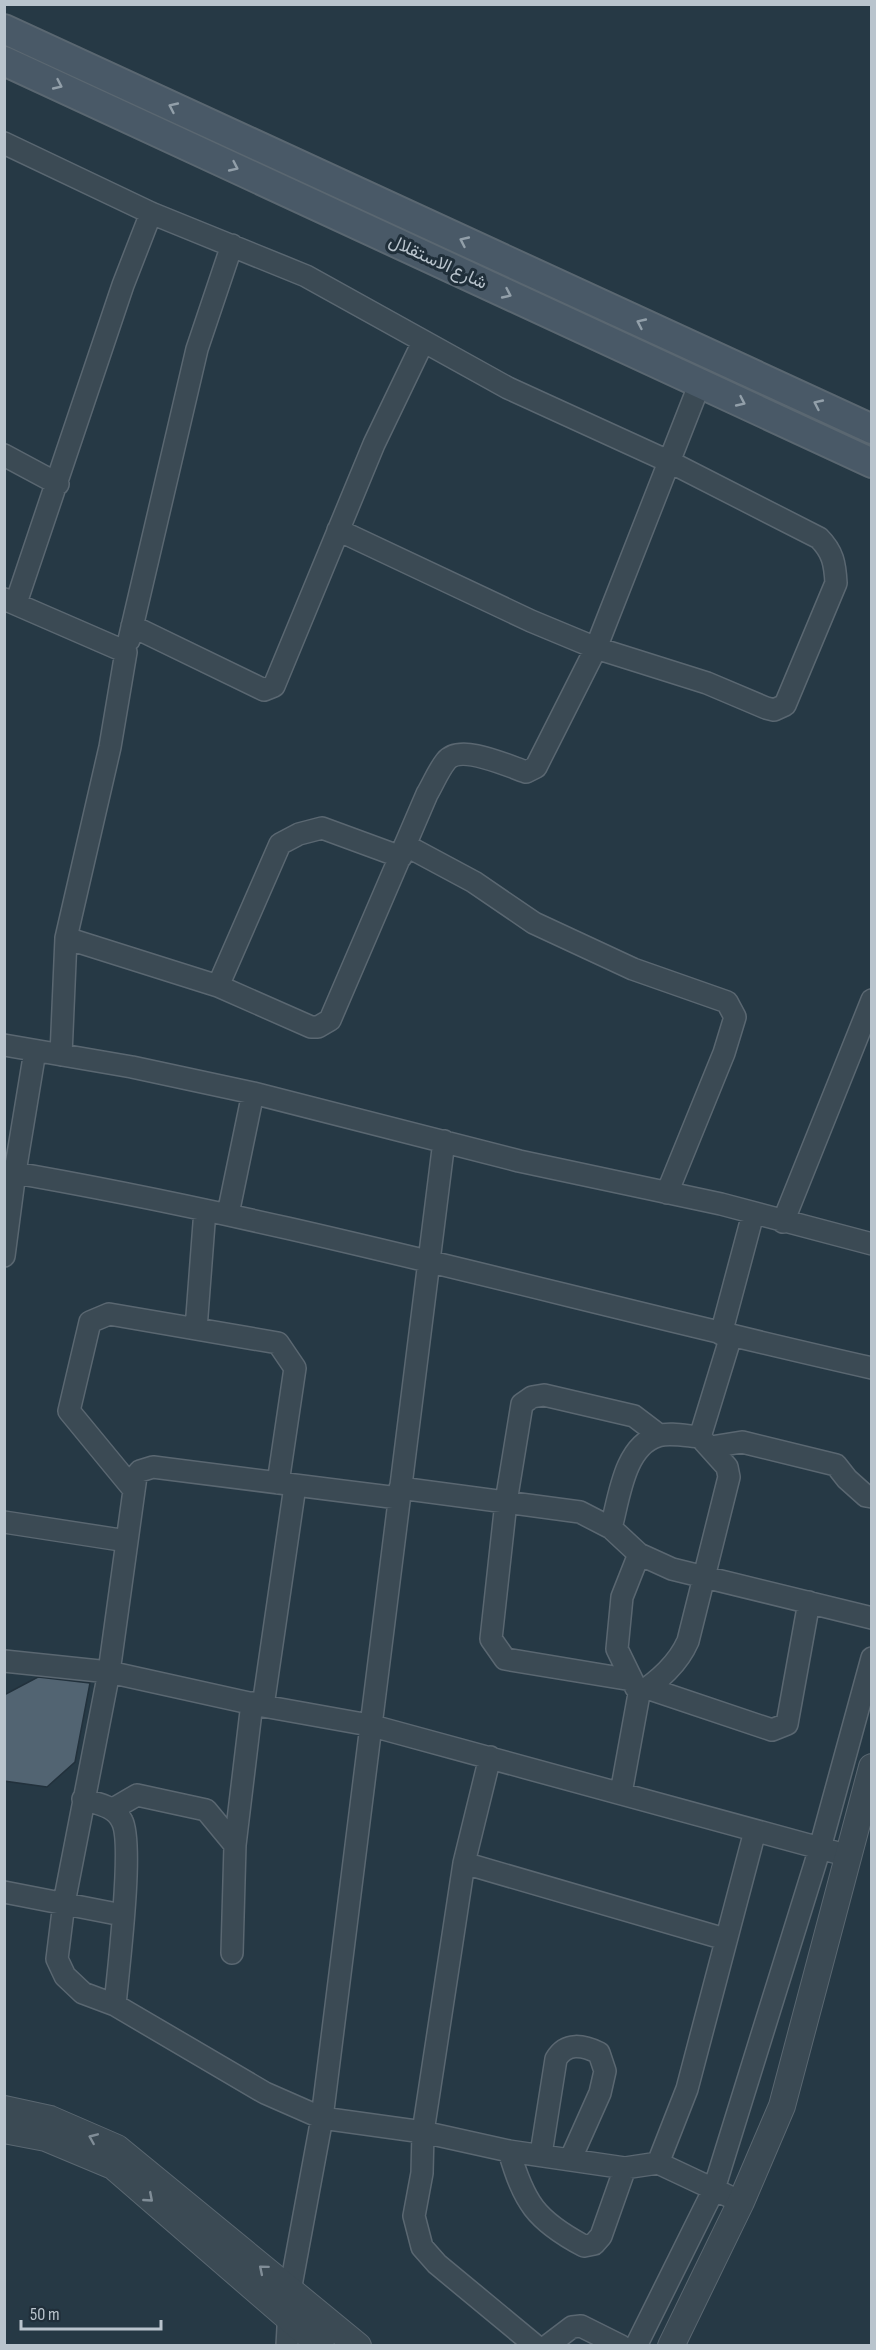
<svg xmlns="http://www.w3.org/2000/svg" width="876" height="2350" viewBox="0 0 876 2350" font-family="'Sofia Sans Condensed',Vazirmatn,sans-serif">
<style>
.building{fill:#526472;stroke:#22313c;stroke-width:1.5}
.lines{fill:none;stroke-linecap:round;stroke-linejoin:round}
.minor-casing{stroke:#5a6771;stroke-width:24}
.tertiary-casing{stroke:#5a6771;stroke-width:28}
.secondary-casing{stroke:#5a6771;stroke-width:32}
.minor{stroke:#3b4a54;stroke-width:21}
.tertiary{stroke:#3b4a54;stroke-width:26}
.secondary{stroke:#495967;stroke-width:28}
.oneway{stroke:#929fa9}
.oneway2{stroke:#808d97}
.labels{text-anchor:middle;dominant-baseline:central;stroke-width:6;stroke-linejoin:round;paint-order:stroke}
.street-label{font-size:18px;fill:#b9c4cd;stroke:#202f3a}
</style>
<rect width="100%" height="100%" fill="#263945"/>
<path class="building" d="M38,1677L90,1683L75,1762L47,1787L4,1781V1695Z"/>
<g class="lines">
<defs>
<path id="minor" d="M4,143L151,213L306,276L508,388L670,462L819,538C833,552 835,564 836,583L785,705L774,710L766,708L707,683L596,648L536,767L526,772C508,766 460,743 446,761C438,771 433,784 427,794L330,1020L318,1027H311L218,986L66,938
M4,455L58,484
M338,530L531,621L596,648L700,383
M4,599L126,652L110,747L66,938L61,1055
M16,603L123,285L151,213
M132,626L264,690L274,686L374,444L423,342
M129,640L197,349L232,245
M405,845L474,882L534,923L633,969L727,1002L735,1017L724,1053L667,1193
M218,986L280,844L299,834L322,828L401,857
M4,1045L132,1067L253,1093L519,1161L721,1204L872,1244
M4,1171C297,1221 582,1303 872,1368
M228,1214L253,1093
M783,1222L872,1000
M4,1256L15,1172L35,1051
M196,1329L205,1210
M721,1334L753,1214
M700,1437L731,1336
M711,1447L742,1442L836,1465L847,1479L866,1496L872,1497
M400,1488L580,1512L611,1528L639,1554L672,1569L872,1618
M134,1490L69,1411L90,1322L109,1314L278,1343L295,1368L278,1483
M398,1498L153,1467L140,1471L136,1476L109,1672L64,1903L57,1959L65,1976L83,1993L115,2005L265,2093L322,2118L423,2132L509,2151L625,2168L658,2163L741,2202
M4,1522L127,1541
M611,1528C619,1499 624,1446 658,1436C669,1432 687,1436 700,1437L727,1467L729,1477L688,1641C678,1664 659,1680 639,1694L621,1793
M4,1661L109,1672L263,1706L369,1725L849,1856
M632,1680L505,1659L491,1639L506,1502L522,1404L532,1397L544,1395L634,1416L659,1435
M636,1688L617,1649L622,1597L639,1554
M647,1688L772,1730L787,1724L809,1602
M263,1706L295,1486
M490,1757L464,1863L423,2132L422,2173L414,2216L422,2247L437,2264L536,2346
M83,1799C98,1804 115,1806 122,1821C134,1844 118,1972 115,2005
M113,1809L137,1795L206,1810L235,1845
M464,1863L725,1939
M4,1892L122,1915
M232,1953L235,1845L252,1703
M509,2151C524,2202 535,2220 584,2246L594,2244L601,2236L625,2168
M541,2154L556,2059C566,2042 583,2045 599,2053L605,2071L600,2093L571,2158
M658,2163L687,2089L755,1831
M287,2346L290,2291L322,2118L444,1141
M547,2346L572,2327L581,2326L621,2346
M636,2346L714,2189L820,1848L872,1658"/>
<path id="tertiary" d="M4,2109L50,2119L117,2148L358,2346
M4,2130L46,2138L113,2166L321,2346
M671,2346L741,2202L782,2106L872,1767"/>
<path id="secondary" d="M4,29L872,429
M4,61L872,463"/>
</defs>
<use href="#minor" class="minor-casing"/>
<use href="#tertiary" class="tertiary-casing"/>
<use href="#secondary" class="secondary-casing"/>
<use href="#minor" class="minor"/>
<use href="#tertiary" class="tertiary"/>
<use href="#secondary" class="secondary"/>
</g>
<defs><path id="oneway-chevron" d="M-2-3.5L2.5 0L-2 3.5" fill="none" stroke-width="1.6" stroke-linecap="round" stroke-linejoin="round" transform="scale(1.5)"/></defs>
<g class="oneway">
<use href="#oneway-chevron" transform="translate(58 85) rotate(25)"/>
<use href="#oneway-chevron" transform="translate(173 107) rotate(-155)"/>
<use href="#oneway-chevron" transform="translate(234 167) rotate(25)"/>
<use href="#oneway-chevron" transform="translate(464 241) rotate(-155)"/>
<use href="#oneway-chevron" transform="translate(507 294) rotate(25)"/>
<use href="#oneway-chevron" transform="translate(641 323) rotate(-155)"/>
<use href="#oneway-chevron" transform="translate(741 402) rotate(25)"/>
<use href="#oneway-chevron" transform="translate(818 404) rotate(-155)"/>
</g>
<g class="oneway2">
<use href="#oneway-chevron" transform="translate(93 2138) rotate(-157)"/>
<use href="#oneway-chevron" transform="translate(149 2198) rotate(41)"/>
<use href="#oneway-chevron" transform="translate(263 2269) rotate(-140)"/>
</g>
<g class="labels">
<g class="street-label">
<text transform="translate(438 262) rotate(25)">شارع الاستقلال</text>
</g>
</g>
<rect width="876" height="2350" fill="none" stroke="#b9c4cd" stroke-width="12"/>
<path d="M21 2320v9h140v-9" fill="none" stroke="#b9c4cd" stroke-width="3"/>
<text x="30" y="2320" font-size="18" fill="#b9c4cd" stroke="#202f3a" stroke-width="4.5" paint-order="stroke">50 m</text>
</svg>
